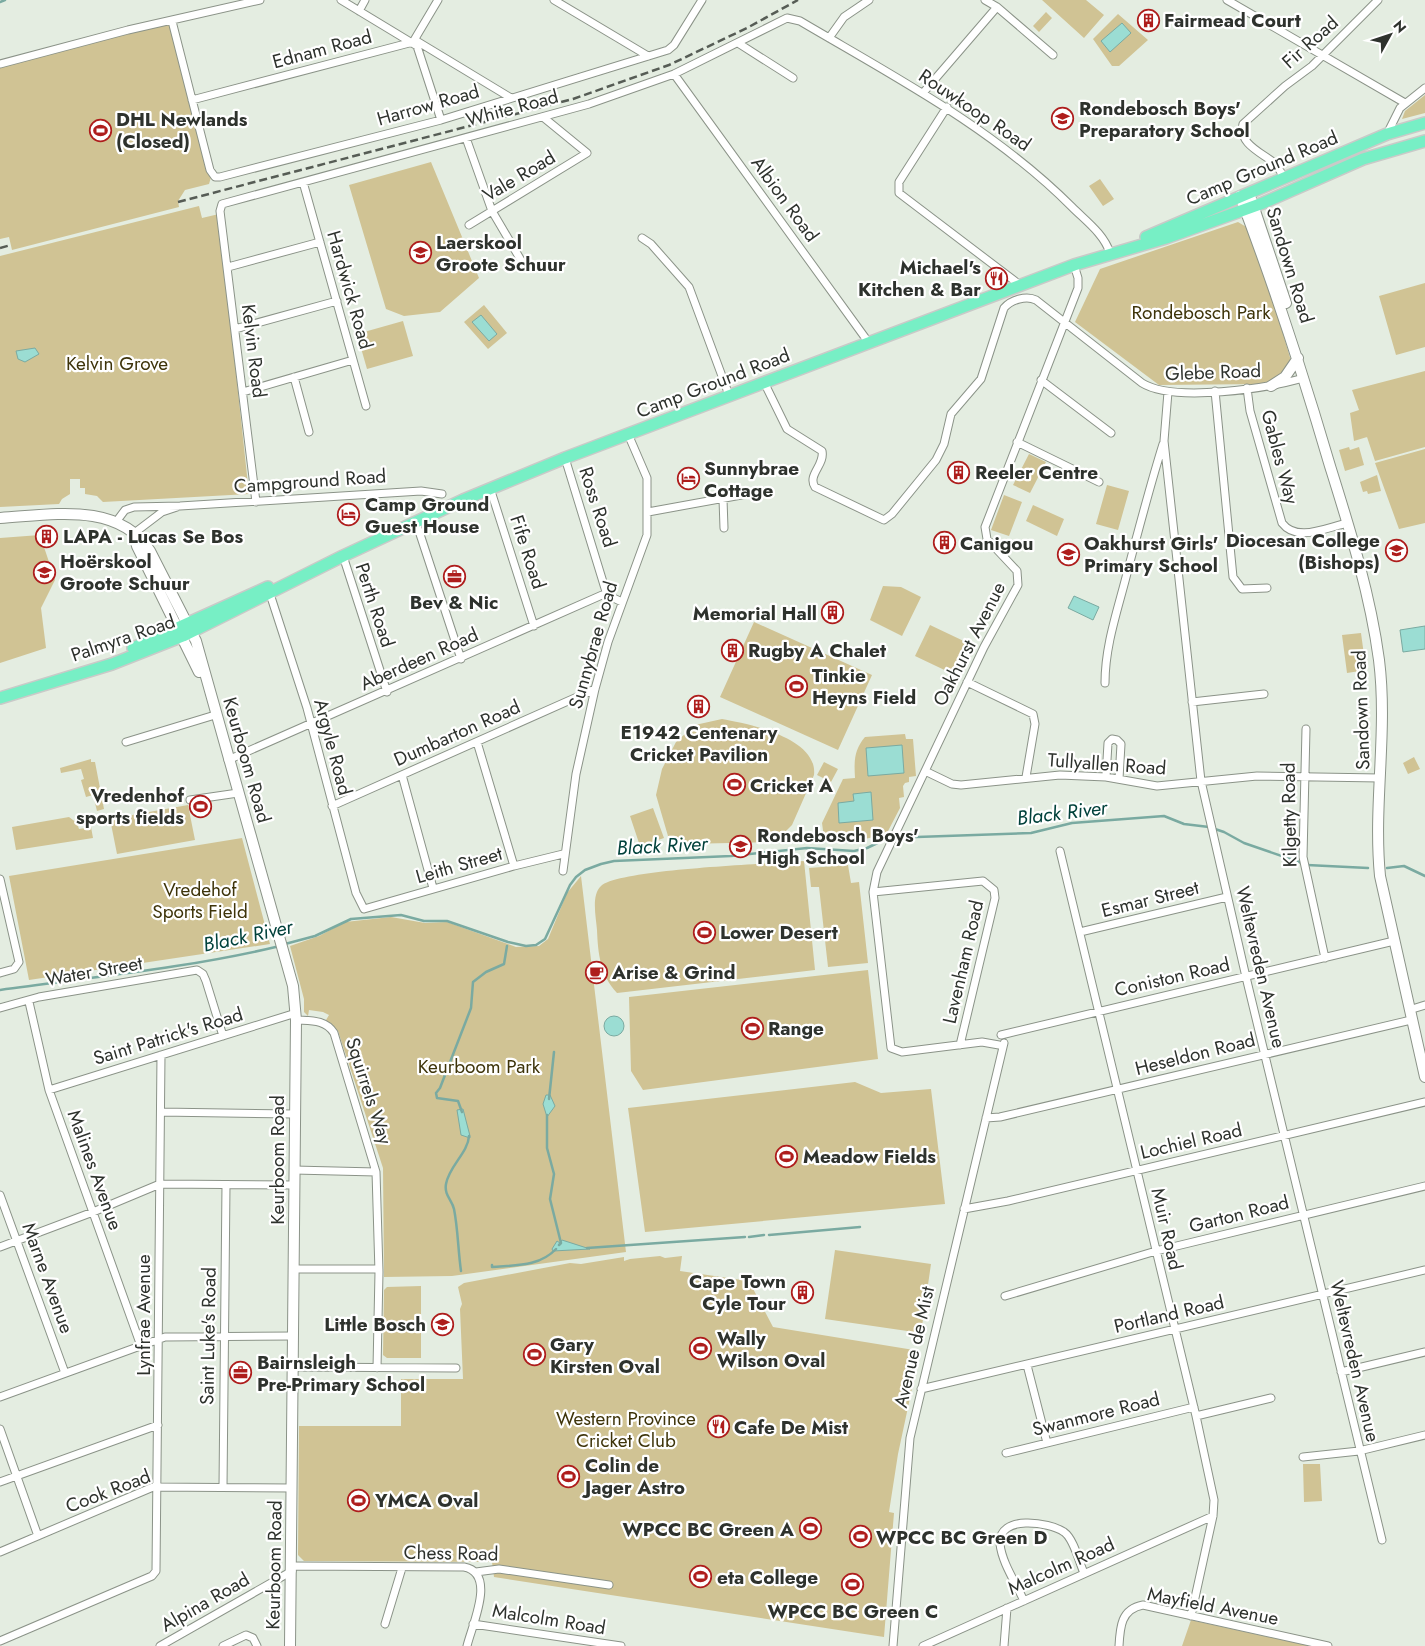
<svg xmlns="http://www.w3.org/2000/svg" width="1425" height="1646" viewBox="0 0 1425 1646" font-family="Jost,sans-serif">
<style>
.green{fill:#d0c394}
.water{fill:#9bddd3;stroke:#7aaaa1}
.lines{fill:none;stroke-linecap:round;stroke-linejoin:round}
.stream{stroke:#7aaaa1;stroke-width:2.5}
.street-casing{stroke:#8b9388;stroke-width:9}
.secondary-casing{stroke:#8b9388;stroke-width:12}
.primary-casing{stroke:#c9cac8;stroke-width:14}
.street{stroke:#fff;stroke-width:7}
.secondary{stroke:#fff;stroke-width:10}
.primary{stroke:#77efc5;stroke-width:11}
.rail{stroke:#565c55;stroke-width:2.5;stroke-dasharray:8 4;stroke-linecap:butt}
.labels{text-anchor:middle;dominant-baseline:central;stroke-width:4.5;stroke-linejoin:round;paint-order:stroke}
.poi-label{font-size:19px;font-weight:bold;fill:#2e322d;stroke:#fff;text-anchor:start}
.street-label{font-size:19px;fill:#2e322d;stroke:#fff}
.park-label{font-size:19px;fill:#3e340a;stroke:#fff}
.water-label{font-size:20px;font-style:italic;fill:#01413b;stroke:#fff}
</style>
<rect width="100%" height="100%" fill="#e4ede1"/>
<path class="green" d="M1042,0H1086L1104,15L1084,38Z
M1046,12L1052,18L1039,32L1033,26Z
M1118,14L1148,40L1119,66H1112L1093,39Z
M172,21L212,174L209,184L185,190L178,201L179,207L12,250L9,237L0,239V64Z
M1425,95V113L1402,119L1405,111Z
M431,162L479,278L440,312L404,316L386,309L349,185Z
M1100,179L1114,199L1103,206L1089,186Z
M199,206L202,218L219,214L249,494L103,502L97,496L85,494V488H80V479H70V494L62,499L59,504L0,507V256Z
M1238,222L1248,228L1265,272L1291,361L1286,376L1264,384L1159,385L1075,322L1100,269Z
M1425,283V347L1396,355L1379,296Z
M484,305L507,333L488,349L464,322Z
M403,321L413,356L367,369L357,334Z
M1425,371V447L1375,461L1360,416L1367,437L1354,441L1350,413L1359,410L1352,390Z
M1349,447L1350,450L1359,447L1364,465L1345,471L1339,450Z
M1425,449V523L1399,529L1375,463Z
M1029,454L1046,462L1030,493L1013,485Z
M1377,475L1381,491L1368,494L1367,491L1363,492L1360,482Z
M1107,485L1129,491L1118,530L1096,524Z
M1004,495L1022,502L1009,536L991,530Z
M1033,505L1064,519L1057,536L1026,521Z
M40,535L55,580L41,608L46,648L0,663V538Z
M883,586L901,587L921,597L902,636L870,620Z
M754,622L872,675L838,750L720,697Z
M930,625L970,644L955,675L915,656Z
M1361,633L1366,670L1347,673L1342,635Z
M722,719C750,724 818,738 814,775L792,825L775,842L684,844L668,836L656,795L662,769L676,742L695,725Z
M905,734L906,739H913L916,776L909,777V782L905,783L903,786L904,797L899,798L900,808L887,833C863,841 850,842 824,838L822,823L843,779L855,778C854,761 854,750 865,737Z
M1414,757L1420,769L1408,774L1403,763Z
M91,759V762H95L104,809L97,811L93,795L86,797L81,780L84,779L81,769L61,773L60,768Z
M824,762L838,769L831,782L817,775Z
M188,805L195,840L117,854L110,819Z
M653,808L664,838L640,846L630,816Z
M69,817L77,823L79,829L91,827L93,838L16,850L12,827Z
M242,838L270,944L29,980L9,876Z
M804,861L815,970L617,993C600,975 598,953 597,930C596,917 591,895 601,886C620,869 770,864 804,861Z
M848,865L851,883L859,882L868,963L828,967L819,887H811L809,868Z
M581,876L626,1252L452,1276L384,1277L383,1168L338,1031L326,1020L329,1015L323,1012L309,1010L308,1016L304,1012V999L290,946L319,936L345,922L391,917L425,923L447,922L516,947L539,946L548,939L567,893Z
M868,970L878,1059L643,1090L631,1071L629,997Z
M855,1082L881,1093L931,1089L945,1204L645,1232L628,1108Z
M835,1250L931,1264L921,1333L825,1319Z
M660,1256L665,1258L682,1256L680,1271L749,1281L773,1327L920,1351L898,1454L889,1512L894,1513L884,1637L494,1577L492,1562L304,1561L298,1555L299,1426H401V1379H463L460,1309L462,1304L458,1287L464,1283L570,1263L581,1264L624,1257V1261L630,1259Z
M421,1286V1358H387L383,1355L384,1290L387,1287Z
M1303,1464H1320L1322,1501L1304,1502Z
M1191,1620L1310,1646H1182Z"/>
<path class="water" d="M1122,23L1131,33L1110,52L1101,41Z
M481,315L497,334L489,341L472,322Z
M35,348L39,354L25,362L18,359L16,351Z
M1074,596L1099,607L1093,620L1068,608Z
M1425,626V649L1403,652L1400,630Z
M902,745L904,773L868,776L866,748Z
M871,792L873,820L839,823L838,803L854,801L853,794Z
M604 1026a10 10 0 1 1 20 0a10 10 0 1 1-20 0Z
M546,1095H550L555,1106L547,1117L543,1104Z
M463,1109L470,1136V1138L461,1135L457,1110Z
M562,1240L590,1249L553,1251L552,1249L557,1241L560,1243Z"/>
<g class="lines">
<path class="stream" d="M0,2L5,0
M1307,865L1368,868
M1387,868L1404,866L1425,876
M285,944L315,936L351,919L401,915L424,921H447L508,942L526,946L536,945L545,939L570,885L576,877L585,870L601,864L614,861L731,856L807,848L854,851L867,848L888,838L1031,833L1072,823L1164,816L1184,824L1209,827L1224,832L1244,843L1302,863
M0,990C93,977 188,968 280,946
M549,1099L554,1052
M462,1112L458,1101L437,1098L436,1093L440,1088L471,1008L473,982L486,972L504,964L507,946
M547,1115V1148L554,1174L550,1199L561,1243L559,1245
M769,1235L860,1227
M749,1237L764,1235
M587,1248L745,1237
M492,1265V1267C515,1265 539,1267 556,1249
M461,1271C458,1250 458,1229 454,1209C452,1200 444,1195 446,1184C449,1166 468,1153 469,1136"/>
<defs>
<path id="street" d="M341,0L417,46L441,120
M554,0L648,56
M985,0L997,7L1053,55
M1227,0L1405,103
M359,11L365,0
M172,21L210,170L215,177H220L441,120L668,50L674,45L702,0
M829,38L844,17L869,0
M415,40L511,98
M738,43L793,78
M0,64L128,30L260,0
M674,74L869,343
M923,93L997,7
M192,100L413,42L438,0
M947,107L899,182V193L1020,285
M1387,134L1400,108L1425,88
M466,138L492,211L522,262
M1284,178C1281,172 1278,166 1273,162C1260,152 1238,143 1243,124L1285,86L1312,66L1378,0
M303,182L366,406
M469,225L587,153L543,117
M642,238L651,244L689,287L729,395
M228,267L320,242
M235,329L337,301
M294,377L309,432
M1041,380L1111,433
M764,382L787,429L822,451C825,465 807,475 815,487L884,520L892,514L936,460L944,444L951,414L981,379L1004,308C1011,300 1026,295 1036,300L1142,383C1174,403 1268,388 1304,378
M1247,388L1250,411L1282,523C1297,543 1327,527 1348,523
M1215,391L1233,577L1242,589L1267,588
M243,392L353,360
M1168,392L1164,441L1201,781L1246,977L1382,1540
M1017,442L1099,482
M565,458L607,595
M490,488L534,626
M723,499L724,528
M256,502L220,211L222,204L589,104L674,74L787,18L800,21C895,77 993,128 1072,207C1086,221 1104,234 1110,253
M648,512L758,492
M116,522L125,510L134,507L180,506L421,491L442,494
M416,522L461,659
M133,534L162,512L177,507
M343,556L387,692
M270,594L307,708L356,893L364,909L514,866L563,854
M967,682L1033,714L1035,724L1026,777
M1105,683C1105,648 1116,615 1125,581C1137,535 1149,489 1163,444
M1192,702L1264,694
M1306,729L1303,857L1325,958
M126,742L215,715
M477,742L514,866
M228,760L602,595H607L622,602
M925,771L952,784L961,785L1060,775L1106,777L1157,786L1257,776L1380,778
M402,775L433,888
M1106,777L1108,743L1112,739L1117,740L1121,744L1119,779
M190,800L238,793
M332,806L595,689
M1060,851L1196,1416L1214,1500L1213,1516L1191,1616
M563,871L576,774L595,689L608,642L647,535V478L628,434
M0,879L19,962L14,969L0,973
M873,892L983,881L994,890L995,898L960,1045
M1080,932L1227,897
M29,1002L49,1090L141,1346
M0,1008L39,997L197,970L203,974L206,981L223,1036
M1409,1010L1425,1005
M296,1020C310,1021 325,1019 334,1033L376,1172L379,1272L377,1368
M1001,1035L1394,941
M999,1045L982,1042L902,1052L891,1048L873,892L877,872L984,647L1018,585L1017,571L987,539L985,527L1078,288V278L1074,265
M49,1090L296,1013
M161,1112L294,1114
M986,1118L1000,1117L1411,1020
M294,1170L376,1172
M0,1195L65,1373
M964,1209L1008,1201L1425,1102
M0,1247L93,1212L160,1184L294,1185
M293,1269H379
M1005,1296L1156,1251L1425,1186
M1027,1365L1047,1443
M293,1367L456,1368
M1341,1372L1425,1352
M921,1389L1425,1270
M0,1397L165,1337L293,1336
M1196,1416L1271,1398
M0,1429L38,1536
M1006,1453L1194,1407
M1303,1457L1359,1451L1425,1435
M0,1482L158,1425
M223,1487L226,1185
M0,1552L153,1487L292,1488
M292,1566L464,1567C497,1573 472,1625 467,1646
M476,1572L499,1569L609,1585
M1024,1601C1016,1583 1002,1563 1000,1544C998,1514 1049,1522 1064,1532C1074,1539 1079,1562 1084,1573
M385,1624L402,1568
M473,1624L621,1646
M0,1641L152,1576L156,1571L161,1055
M160,1646L292,1571
M223,1646L246,1635L253,1638L257,1646
M893,1646L910,1438L1004,1043
M923,1646L1213,1516
M1004,1646L1007,1608
M1119,1646C1120,1627 1121,1609 1143,1605L1328,1646"/>
<path id="secondary" d="M1249,193L1286,303
M1240,196C1274,285 1303,374 1330,466C1350,530 1370,593 1379,660C1388,732 1373,804 1380,876L1425,1077
M1271,386L1285,377L1298,358
M0,518C51,515 118,501 150,551L196,641L293,986L296,1020L290,1646
M134,535L137,546L199,672"/>
<path id="primary" d="M1146,237L1387,134L1425,123
M133,648L268,587
M0,698L112,664L183,636L343,556L463,500L565,458L1074,265L1166,238L1263,203L1363,159L1425,141"/>
</defs>
<use href="#street" class="street-casing"/>
<use href="#secondary" class="secondary-casing"/>
<use href="#primary" class="primary-casing"/>
<use href="#street" class="street"/>
<use href="#secondary" class="secondary"/>
<use href="#primary" class="primary"/>
<path class="rail" d="M178,202L573,99L669,65L747,28L798,0
M0,248L11,245"/>
</g>
<defs>
<symbol id="building-ring" viewBox="-11 -11 22 22"><circle r="9.5" fill="#fff" stroke="#ae1d1c" stroke-width="1.5"/><path d="M-4-6H4V6H1V3H-1V6H-4ZM-2.5-4.3h1.7v1.8h-1.7ZM.8-4.3h1.7v1.8H.8ZM-2.5-1h1.7V.8h-1.7ZM.8-1h1.7V.8H.8Z" fill="#ae1d1c"/></symbol>
<symbol id="school-ring" viewBox="-11 -11 22 22"><circle r="9.5" fill="#fff" stroke="#ae1d1c" stroke-width="1.5"/><path d="M0-5L7-2L0 1L-7-2ZM-4 1L0 2.5L4 1V4Q0 6-4 4Z" fill="#ae1d1c"/></symbol>
<symbol id="stadium-ring" viewBox="-11 -11 22 22"><circle r="9.5" fill="#fff" stroke="#ae1d1c" stroke-width="1.5"/><path d="M0-5a6.5 5 0 1 0 0 10a6.5 5 0 1 0 0-10ZM-3.5-1.8h7v3.6h-7Z" fill="#ae1d1c"/></symbol>
<symbol id="restaurant-ring" viewBox="-11 -11 22 22"><circle r="9.5" fill="#fff" stroke="#ae1d1c" stroke-width="1.5"/><path d="M-5-6h1v4h1v-4h1v4h1v-4h1v5L-1.5 .5V6h-2V.5L-5-1ZM5-6V6H3V1.5H1.5Q1.5-4 5-6Z" fill="#ae1d1c"/></symbol>
<symbol id="hotel-ring" viewBox="-11 -11 22 22"><circle r="9.5" fill="#fff" stroke="#ae1d1c" stroke-width="1.5"/><path d="M-6-4.5h1.5V1H6V5H4.5V3h-9V5H-6ZM-4 0a1.8 1.8 0 1 1 3.6 0ZM.5 0V-2.5h3Q6-2.5 6 0Z" fill="#ae1d1c"/></symbol>
<symbol id="office-ring" viewBox="-11 -11 22 22"><circle r="9.5" fill="#fff" stroke="#ae1d1c" stroke-width="1.5"/><path d="M-6-3h4V-5.5h4V-3h4V5H-6ZM-1-4.5V-3h2v-1.5ZM-6 0V1H6V0Z" fill="#ae1d1c"/></symbol>
<symbol id="cafe-ring" viewBox="-11 -11 22 22"><circle r="9.5" fill="#fff" stroke="#ae1d1c" stroke-width="1.5"/><path d="M-5.5-4.5H6V0H3Q3 3.5 0 3.5H-2.5Q-5.5 3.5-5.5 0ZM3-3.2v2h1.7v-2ZM-6 4.5H4V6H-6Z" fill="#ae1d1c"/></symbol>
</defs>
<g fill-rule="evenodd">
<use href="#building-ring" x="1136" y="8" width="25" height="25"/>
<use href="#school-ring" x="1050" y="106" width="25" height="25"/>
<use href="#stadium-ring" x="88" y="118" width="25" height="25"/>
<use href="#school-ring" x="408" y="240" width="25" height="25"/>
<use href="#restaurant-ring" x="984" y="266" width="25" height="25"/>
<use href="#building-ring" x="946" y="460" width="25" height="25"/>
<use href="#hotel-ring" x="676" y="466" width="25" height="25"/>
<use href="#hotel-ring" x="336" y="502" width="25" height="25"/>
<use href="#building-ring" x="34" y="524" width="25" height="25"/>
<use href="#building-ring" x="932" y="530" width="25" height="25"/>
<use href="#school-ring" x="1384" y="538" width="25" height="25"/>
<use href="#school-ring" x="1056" y="542" width="25" height="25"/>
<use href="#school-ring" x="32" y="560" width="25" height="25"/>
<use href="#office-ring" x="442" y="564" width="25" height="25"/>
<use href="#building-ring" x="820" y="600" width="25" height="25"/>
<use href="#building-ring" x="720" y="638" width="25" height="25"/>
<use href="#stadium-ring" x="784" y="674" width="25" height="25"/>
<use href="#building-ring" x="686" y="694" width="25" height="25"/>
<use href="#stadium-ring" x="722" y="772" width="25" height="25"/>
<use href="#stadium-ring" x="188" y="794" width="25" height="25"/>
<use href="#school-ring" x="728" y="834" width="25" height="25"/>
<use href="#stadium-ring" x="692" y="920" width="25" height="25"/>
<use href="#cafe-ring" x="584" y="960" width="25" height="25"/>
<use href="#stadium-ring" x="740" y="1016" width="25" height="25"/>
<use href="#stadium-ring" x="774" y="1144" width="25" height="25"/>
<use href="#building-ring" x="790" y="1280" width="25" height="25"/>
<use href="#school-ring" x="430" y="1312" width="25" height="25"/>
<use href="#stadium-ring" x="688" y="1336" width="25" height="25"/>
<use href="#stadium-ring" x="522" y="1342" width="25" height="25"/>
<use href="#office-ring" x="228" y="1360" width="25" height="25"/>
<use href="#restaurant-ring" x="706" y="1414" width="25" height="25"/>
<use href="#stadium-ring" x="556" y="1464" width="25" height="25"/>
<use href="#stadium-ring" x="346" y="1488" width="25" height="25"/>
<use href="#stadium-ring" x="798" y="1516" width="25" height="25"/>
<use href="#stadium-ring" x="848" y="1524" width="25" height="25"/>
<use href="#stadium-ring" x="688" y="1564" width="25" height="25"/>
<use href="#stadium-ring" x="840" y="1572" width="25" height="25"/>
</g>
<g class="labels">
<g class="poi-label">
<text x="1164" y="20">Fairmead Court</text>
<text x="1079" y="108">Rondebosch Boys'<tspan x="1079" dy="22">Preparatory School</tspan></text>
<text x="116" y="119">DHL Newlands<tspan x="116" dy="22">(Closed)</tspan></text>
<text x="436" y="242">Laerskool<tspan x="436" dy="22">Groote Schuur</tspan></text>
<text x="981" y="267" text-anchor="end">Michael's<tspan x="981" dy="22">Kitchen &amp; Bar</tspan></text>
<text x="704" y="468">Sunnybrae<tspan x="704" dy="22">Cottage</tspan></text>
<text x="975" y="472">Reeler Centre</text>
<text x="365" y="504">Camp Ground<tspan x="365" dy="22">Guest House</tspan></text>
<text x="63" y="536">LAPA - Lucas Se Bos</text>
<text x="1380" y="540" text-anchor="end">Diocesan College<tspan x="1380" dy="22">(Bishops)</tspan></text>
<text x="960" y="543">Canigou</text>
<text x="1084" y="543">Oakhurst Girls'<tspan x="1084" dy="22">Primary School</tspan></text>
<text x="60" y="561">Hoërskool<tspan x="60" dy="22">Groote Schuur</tspan></text>
<text x="454" y="602" text-anchor="middle">Bev &amp; Nic</text>
<text x="817" y="613" text-anchor="end">Memorial Hall</text>
<text x="748" y="650">Rugby A Chalet</text>
<text x="812" y="675">Tinkie<tspan x="812" dy="22">Heyns Field</tspan></text>
<text x="699" y="732" text-anchor="middle">E1942 Centenary<tspan x="699" dy="22">Cricket Pavilion</tspan></text>
<text x="750" y="785">Cricket A</text>
<text x="184" y="795" text-anchor="end">Vredenhof<tspan x="184" dy="22">sports fields</tspan></text>
<text x="757" y="835">Rondebosch Boys'<tspan x="757" dy="22">High School</tspan></text>
<text x="720" y="932">Lower Desert</text>
<text x="612" y="972">Arise &amp; Grind</text>
<text x="768" y="1028">Range</text>
<text x="803" y="1156">Meadow Fields</text>
<text x="786" y="1281" text-anchor="end">Cape Town<tspan x="786" dy="22">Cyle Tour</tspan></text>
<text x="426" y="1324" text-anchor="end">Little Bosch</text>
<text x="717" y="1338">Wally<tspan x="717" dy="22">Wilson Oval</tspan></text>
<text x="550" y="1344">Gary<tspan x="550" dy="22">Kirsten Oval</tspan></text>
<text x="257" y="1362">Bairnsleigh<tspan x="257" dy="22">Pre-Primary School</tspan></text>
<text x="734" y="1427">Cafe De Mist</text>
<text x="585" y="1465">Colin de<tspan x="585" dy="22">Jager Astro</tspan></text>
<text x="375" y="1500">YMCA Oval</text>
<text x="794" y="1529" text-anchor="end">WPCC BC Green A</text>
<text x="876" y="1537">WPCC BC Green D</text>
<text x="717" y="1577">eta College</text>
<text x="853" y="1611" text-anchor="middle">WPCC BC Green C</text>
</g>
<g class="street-label">
<text transform="translate(1310 42) rotate(-42)">Fir Road</text>
<text transform="translate(322 49) rotate(-15)">Ednam Road</text>
<text transform="translate(428 105) rotate(-16)">Harrow Road</text>
<text transform="translate(512 108) rotate(-15)">White Road</text>
<text transform="translate(975 110) rotate(34)">Rouwkoop Road</text>
<text transform="translate(1262 168) rotate(-23)">Camp Ground Road</text>
<text transform="translate(519 176) rotate(-31)">Vale Road</text>
<text transform="translate(785 199) rotate(54)">Albion Road</text>
<text transform="translate(1290 265) rotate(73)">Sandown Road</text>
<text transform="translate(350 290) rotate(74)">Hardwick Road</text>
<text transform="translate(254 351) rotate(83)">Kelvin Road</text>
<text transform="translate(1213 372) rotate(-2)">Glebe Road</text>
<text transform="translate(713 383) rotate(-21)">Camp Ground Road</text>
<text transform="translate(1280 457) rotate(75)">Gables Way</text>
<text transform="translate(310 481) rotate(-4)">Campground Road</text>
<text transform="translate(598 507) rotate(72)">Ross Road</text>
<text transform="translate(528 552) rotate(72)">Fife Road</text>
<text transform="translate(375 605) rotate(72)">Perth Road</text>
<text transform="translate(123 638) rotate(-19)">Palmyra Road</text>
<text transform="translate(969 644) rotate(-63)">Oakhurst Avenue</text>
<text transform="translate(593 645) rotate(-74)">Sunnybrae Road</text>
<text transform="translate(419 659) rotate(-24)">Aberdeen Road</text>
<text transform="translate(1361 710) rotate(-92)">Sandown Road</text>
<text transform="translate(457 733) rotate(-24)">Dumbarton Road</text>
<text transform="translate(333 747) rotate(75)">Argyle Road</text>
<text transform="translate(247 760) rotate(74)">Keurboom Road</text>
<text transform="translate(1107 764) rotate(4)">Tullyallen Road</text>
<text transform="translate(1289 815) rotate(-91)">Kilgetty Road</text>
<text transform="translate(459 865) rotate(-16)">Leith Street</text>
<text transform="translate(1150 899) rotate(-14)">Esmar Street</text>
<text transform="translate(963 962) rotate(-77)">Lavenham Road</text>
<text transform="translate(1261 967) rotate(77)">Weltevreden Avenue</text>
<text transform="translate(94 971) rotate(-10)">Water Street</text>
<text transform="translate(1172 977) rotate(-13)">Coniston Road</text>
<text transform="translate(168 1036) rotate(-17)">Saint Patrick's Road</text>
<text transform="translate(1195 1054) rotate(-14)">Heseldon Road</text>
<text transform="translate(369 1091) rotate(72)">Squirrels Way</text>
<text transform="translate(1191 1141) rotate(-13)">Lochiel Road</text>
<text transform="translate(277 1160) rotate(-90)">Keurboom Road</text>
<text transform="translate(95 1170) rotate(70)">Malines Avenue</text>
<text transform="translate(1239 1214) rotate(-14)">Garton Road</text>
<text transform="translate(1167 1229) rotate(77)">Muir Road</text>
<text transform="translate(48 1278) rotate(70)">Marne Avenue</text>
<text transform="translate(1169 1314) rotate(-13)">Portland Road</text>
<text transform="translate(143 1315) rotate(-90)">Lynfrae Avenue</text>
<text transform="translate(208 1336) rotate(-89)">Saint Luke's Road</text>
<text transform="translate(914 1347) rotate(-77)">Avenue de Mist</text>
<text transform="translate(1355 1361) rotate(77)">Weltevreden Avenue</text>
<text transform="translate(1096 1414) rotate(-14)">Swanmore Road</text>
<text transform="translate(108 1491) rotate(-21)">Cook Road</text>
<text transform="translate(451 1553) rotate(1)">Chess Road</text>
<text transform="translate(274 1565) rotate(-89)">Keurboom Road</text>
<text transform="translate(1061 1566) rotate(-24)">Malcolm Road</text>
<text transform="translate(205 1602) rotate(-30)">Alpina Road</text>
<text transform="translate(1213 1606) rotate(11)">Mayfield Avenue</text>
<text transform="translate(549 1619) rotate(9)">Malcolm Road</text>
</g>
<g class="park-label">
<text x="1201" y="312">Rondebosch Park</text>
<text x="117" y="363">Kelvin Grove</text>
<text x="200" y="889">Vredehof<tspan x="200" dy="22">Sports Field</tspan></text>
<text x="479" y="1066">Keurboom Park</text>
<text x="626" y="1418">Western Province<tspan x="626" dy="22">Cricket Club</tspan></text>
</g>
<g class="water-label">
<text transform="translate(1062 813) rotate(-7)">Black River</text>
<text transform="translate(662 846) rotate(-3)">Black River</text>
<text transform="translate(248 936) rotate(-12)">Black River</text>
</g>
</g>
<g transform="translate(1390 35) rotate(50)" stroke="#ffffff" stroke-width="4" paint-order="stroke">
<path d="M0-4L9 19L0 12L-9 19Z" fill="#2e322d"/>
<text y="-8" font-size="14" font-weight="bold" text-anchor="middle" fill="#2e322d">N</text>
</g>
</svg>
